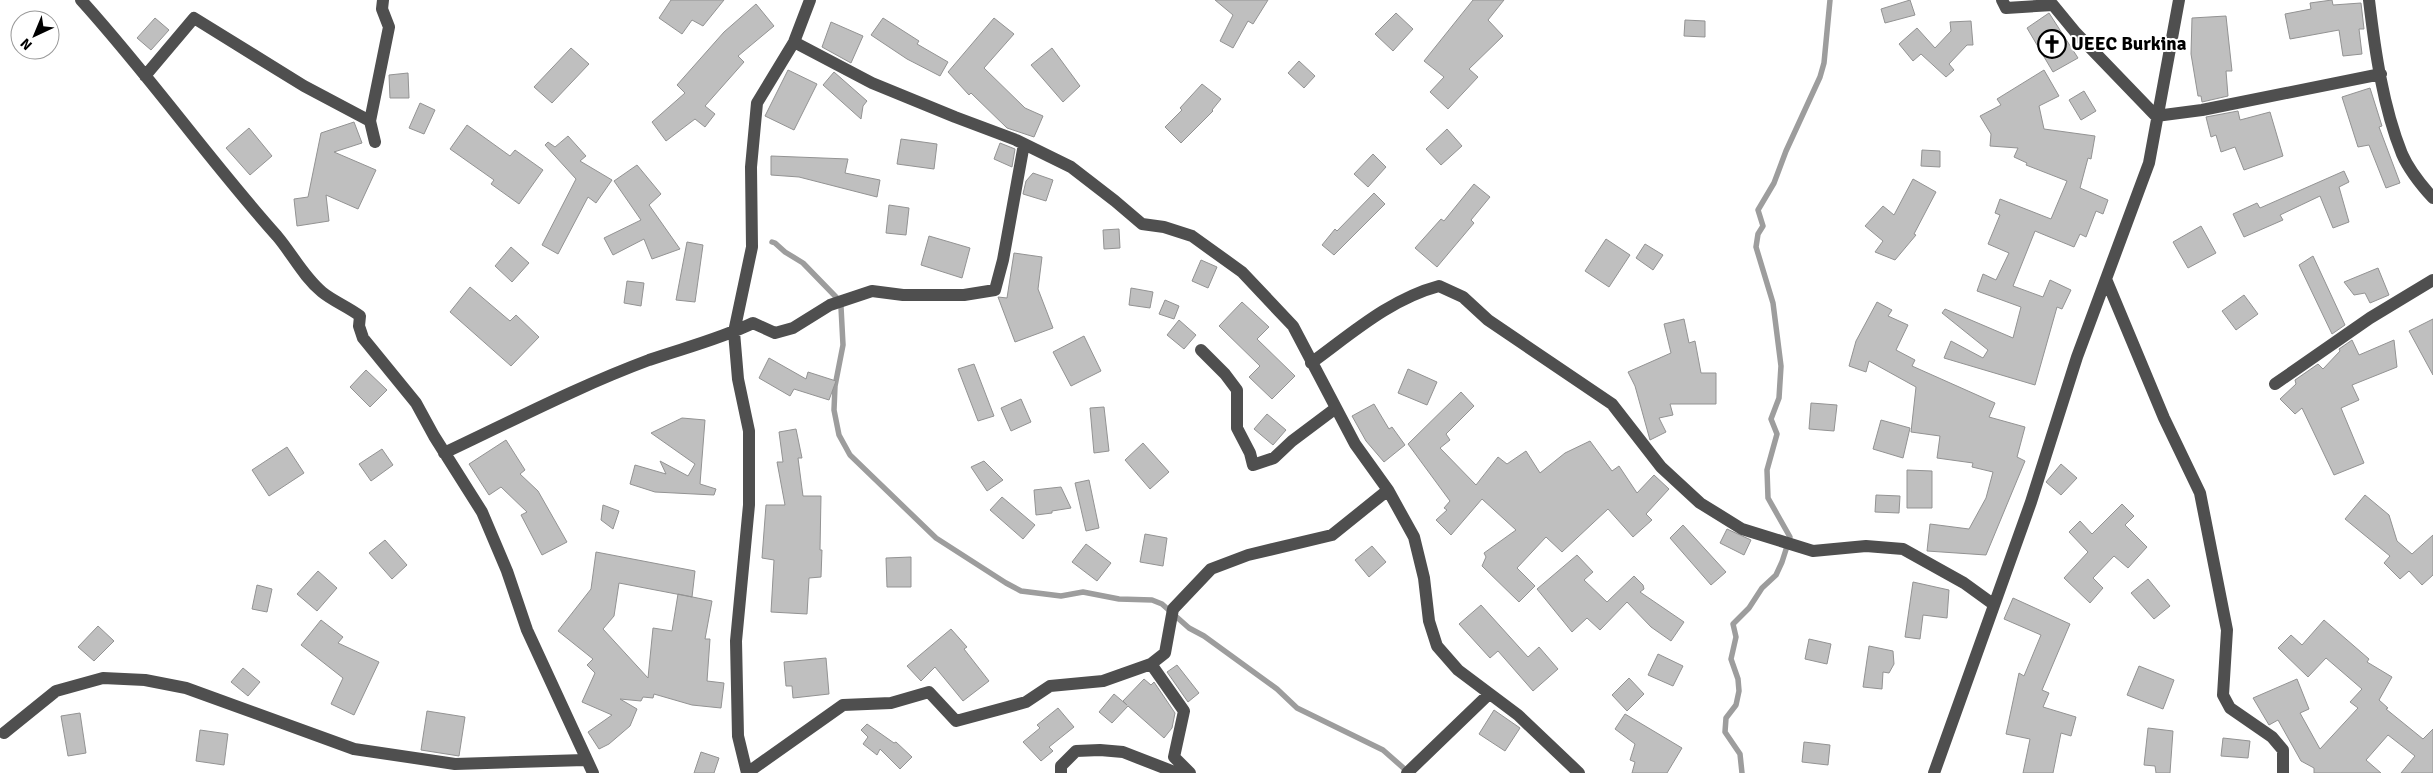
<svg xmlns="http://www.w3.org/2000/svg" width="2433" height="773" viewBox="0 0 2433 773" font-family="Signika,sans-serif">
<style>
.lines{fill:none;stroke-linecap:round;stroke-linejoin:round}
.stream{stroke:#9d9d9d;stroke-width:5.5}
.building{fill:#bfbfbf;stroke:#939393}
.minor{stroke:#4f4f4f;stroke-width:12}
.labels{text-anchor:middle;dominant-baseline:central;stroke-width:4;stroke-linejoin:round;paint-order:stroke}
.poi-label{font-size:19px;font-weight:bold;fill:#000;stroke:#fff;text-anchor:start}
</style>
<rect width="100%" height="100%" fill="#fff"/>
<g class="lines">
<path class="stream" d="M772,242L775,243L785,252L803,263L836,297L841,307L843,345L835,386L834,410L839,435L850,455L936,538L1006,583L1021,591L1061,596L1083,592L1119,599L1152,600L1162,604L1189,628L1204,636L1277,689L1297,708L1383,750L1408,772
M1742,773L1740,754L1725,732L1726,718L1736,705L1739,691L1738,679L1731,659L1736,637L1733,624L1749,608L1762,588L1776,575L1782,562L1790,537L1768,498L1767,470L1777,434L1771,419L1779,398L1781,366L1773,303L1756,247L1758,234L1763,226L1758,210L1774,183L1786,151L1820,77L1824,63L1830,0"/>
</g>
<path class="building" d="M671,0H724L703,26L692,20L682,34L659,18Z
M1215,0H1268L1253,24L1248,21L1233,48L1220,41L1233,15Z
M1473,0H1504L1488,20L1503,36L1469,69L1478,77L1448,109L1430,92L1444,77L1424,61Z
M1910,0L1915,15L1885,23L1881,9Z
M2332,0L2333,5L2361,3L2364,29H2359L2362,54L2343,56L2339,30L2290,39L2285,14L2311,9L2310,3Z
M756,4L774,26L738,56L744,62L705,106L715,114L705,127L695,119L666,141L652,122L685,93L677,85L724,32Z
M1396,13L1413,29L1393,51L1375,34Z
M2049,13L2078,58L2053,72L2027,28Z
M2226,16L2232,71H2226L2228,96L2202,102L2201,96H2198L2191,54L2192,18Z
M155,18L169,30L151,50L137,38Z
M883,18L919,41L917,44L948,62L940,76L907,59L871,35Z
M994,18L1014,34L984,68L1025,108L1043,116L1034,137L1007,128L971,93L969,95L948,72Z
M1685,20L1705,21V37L1684,36Z
M1971,21L1973,45H1967L1949,64L1954,70L1946,77L1921,54L1913,61L1899,44L1917,28L1935,48L1951,31L1950,22Z
M831,22L863,36L851,63L822,47Z
M571,48L589,64L552,103L534,87Z
M1052,48L1080,86L1063,102L1031,65Z
M1299,61L1315,76L1304,88L1288,73Z
M788,70L817,84L794,130L765,116Z
M2044,70L2059,96L2039,106L2044,129L2095,136L2091,159L2088,158L2080,188L2108,200L2103,214L2096,211L2086,237L2080,234L2074,247L2035,231L2013,286L2043,297L2050,280L2071,290L2062,309L2057,307L2035,385L1944,358L1951,341L1983,358L1988,350L1942,313L1945,309L2013,338L2021,307L1977,291L1983,274L1996,280L2009,253L1988,244L2000,215L1995,213L2000,199L2051,219L2067,181L2026,165L2027,163L2014,157L2018,148L1990,146L1991,134L1980,116L2001,105L1997,99Z
M834,72L867,101L863,106L861,119L823,85Z
M408,73L409,98H390L389,75Z
M1202,84L1221,99L1212,110L1213,111L1181,143L1165,127L1182,110L1180,108Z
M2370,88L2382,126L2379,127L2400,183L2386,188L2369,145L2358,147L2342,97Z
M2084,91L2096,111L2081,120L2069,100Z
M420,103L435,110L424,134L409,128Z
M2238,111L2240,120L2270,112L2283,156L2244,170L2235,147L2221,152L2216,135L2211,137L2206,117Z
M354,122L362,143L334,152L376,170L358,209L326,195L329,221L297,226L294,199L308,197L321,133Z
M467,125L510,156L515,150L543,170L519,204L491,184L494,180L450,149Z
M249,128L272,156L250,175L226,148Z
M1447,129L1462,146L1441,165L1426,149Z
M568,136L586,156L580,161L612,180L596,203L588,197L558,254L542,245L576,179L545,145L548,142L555,147Z
M901,139L937,144L934,169L897,164Z
M1000,143L1015,149L1012,167L994,159Z
M1922,150L1940,151V167L1921,166Z
M1373,154L1386,167L1368,187L1354,174Z
M771,156L848,159L845,173L880,180L877,197L799,177L771,175Z
M637,165L661,194L649,205L680,249L652,259L644,239L613,255L604,238L641,220L614,181Z
M2344,171L2349,182L2339,187L2349,222L2333,228L2320,196L2280,215L2283,220L2244,237L2233,214L2257,203L2260,208Z
M1033,173L1053,180L1046,201L1023,194L1026,181Z
M1913,179L1936,192L1914,234L1916,235L1895,260L1875,252L1883,241L1865,226L1883,206L1894,215Z
M1474,184L1490,197L1471,220L1474,223L1437,267L1415,248L1441,219L1444,221Z
M1374,193L1385,204L1334,255L1322,245L1335,229L1337,231Z
M889,205L909,208L906,235L886,233Z
M2201,226L2216,253L2188,268L2173,242Z
M1119,229L1120,248L1104,249L1103,230Z
M929,236L970,248L962,278L921,265Z
M1606,239L1630,255L1609,287L1585,271Z
M687,242L703,245L695,302L676,300Z
M1645,244L1663,255L1653,270L1636,258Z
M511,247L529,263L512,282L495,266Z
M1014,253L1042,257L1038,289L1053,328L1015,342L998,297L1007,298Z
M2313,256L2345,325L2332,334L2299,265Z
M1201,260L1217,267L1208,288L1192,281Z
M2378,268L2389,295L2370,303L2365,293L2354,295L2344,282Z
M627,281L644,283L641,306L624,303Z
M470,287L510,321L516,315L539,337L511,366L450,312Z
M1131,288L1153,292L1150,308L1129,305Z
M2244,295L2258,314L2236,330L2222,311Z
M1165,300L1179,306L1174,319L1159,314Z
M1242,302L1269,327L1257,339L1295,376L1272,399L1249,377L1260,366L1219,326Z
M1877,302L1892,310L1888,316L1908,325L1896,350L1915,360L1912,366L1995,403L1989,417L2025,427L2017,457L2025,461L1986,555L1927,551L1930,524L1969,529L1986,498L1993,472L1972,467L1973,463L1937,458L1940,436L1911,432L1916,387L1869,361L1866,372L1849,366L1856,341Z
M1684,319L1689,343L1695,341L1701,373H1716V404H1670L1673,415L1659,418L1666,432L1650,440L1635,386L1628,372L1671,353L1664,324Z
M2433,319V375L2409,331Z
M1179,320L1196,335L1184,349L1167,335Z
M1084,336L1101,371L1071,386L1053,352Z
M2352,340L2359,355L2394,340L2397,367L2352,385L2359,400L2341,408L2364,463L2334,475L2302,408L2295,414L2280,399L2296,384L2295,380L2318,364L2323,369L2340,351L2339,349Z
M769,358L806,379L808,372L836,381L829,400L794,389L790,396L759,378Z
M974,364L994,416L978,421L958,369Z
M1408,369L1437,382L1427,405L1398,393Z
M366,370L387,390L370,407L350,387Z
M1461,392L1474,406L1446,434L1450,440L1440,448L1476,485L1498,457L1507,464L1526,451L1540,473L1565,453L1590,441L1612,471L1619,466L1637,493L1654,475L1669,489L1646,514L1652,520L1633,537L1608,509L1562,552L1546,537L1517,568L1535,586L1519,602L1482,566L1486,557L1484,553L1516,530L1482,499L1451,535L1436,520L1447,510L1444,508L1450,501L1408,444Z
M1021,399L1031,422L1011,431L1001,408Z
M1811,403L1837,405L1834,431L1809,429Z
M1374,404L1389,429L1392,427L1405,445L1384,462L1366,441L1352,416Z
M1104,407L1109,451L1094,453L1090,408Z
M1267,414L1286,430L1273,445L1254,429Z
M682,418L705,420L700,484L716,489L714,495L655,492L630,484L635,465L666,474L660,461L688,476L695,464L651,433Z
M1881,420L1910,428L1903,458L1873,449Z
M796,429L802,458H798L803,496H821L820,550H822L821,577L809,578L807,614L771,612L774,560L762,558L766,505H785L777,462H783L779,432Z
M506,440L525,470L520,474L538,491L567,542L542,555L521,515L527,512L501,487L489,495L469,464Z
M1143,443L1169,472L1150,489L1125,460Z
M287,447L304,473L269,496L252,470Z
M382,449L393,465L371,481L359,464Z
M984,461L1003,480L987,491L971,467Z
M2061,464L2077,478L2061,495L2046,482Z
M1907,470L1932,471V508H1907Z
M1089,480L1099,528L1086,531L1075,483Z
M1061,487L1071,508L1052,511V513L1036,515L1034,490Z
M1876,495L1900,496L1899,513L1875,512Z
M2365,495L2389,515L2397,541L2412,554L2433,535V575L2422,585L2409,571L2400,579L2384,563L2390,556L2345,519Z
M1002,497L1035,525L1023,539L990,510Z
M2122,504L2134,516L2125,525L2147,547L2128,568L2114,556L2093,578L2103,588L2090,603L2064,578L2088,552L2069,532L2080,521L2092,534Z
M603,505L619,511L613,529L601,520Z
M1683,525L1726,572L1711,585L1670,538Z
M1727,529L1751,540L1744,555L1720,543Z
M1145,534L1167,538L1163,566L1140,562Z
M385,540L407,565L392,579L369,553Z
M1086,544L1111,563L1097,581L1072,562Z
M1372,546L1386,562L1369,577L1355,560Z
M596,552L695,571L692,597L619,583L614,616L603,629L648,678L653,628L672,631L678,594L712,601L705,639H710L707,681L724,683L721,708L692,705L654,694L653,698L643,697L641,701L620,699L637,709L630,726L609,744L599,749L588,732L612,715L582,702L595,673L587,665L593,659L558,631L591,589Z
M1577,555L1593,572L1584,580L1607,602L1634,576L1643,585L1644,589L1640,592L1684,622L1671,641L1651,627L1627,602L1600,630L1587,618L1572,632L1537,589Z
M911,557V587H887L886,558Z
M318,571L337,588L317,611L297,594Z
M2148,579L2170,606L2154,619L2131,593Z
M1913,582L1949,590L1947,618L1923,615L1920,639L1905,637Z
M257,585L272,589L267,612L252,609Z
M2013,598L2070,624L2042,690L2049,693L2043,707L2076,717L2071,736L2061,733L2053,773H2023L2030,739L2006,734L2019,673L2024,676L2041,635L2004,619Z
M1481,605L1528,657L1539,647L1558,669L1533,691L1498,651L1490,658L1459,624Z
M321,620L343,637L338,643L379,662L354,715L331,704L343,678L301,645Z
M2324,620L2369,659L2367,662L2392,677L2379,700L2388,708L2386,709L2423,739L2433,729V773H2401L2415,756L2388,735L2366,760L2381,773H2314V768L2301,761L2278,720L2269,725L2253,698L2297,679L2309,709L2300,713L2320,749L2358,708L2350,702L2362,689L2326,658L2308,677L2278,648L2291,635L2302,645Z
M98,626L114,641L94,661L78,647Z
M951,629L967,647L964,649L989,681L963,701L935,667L921,681L907,666Z
M1809,639L1831,644L1827,664L1805,659Z
M1869,646L1893,651L1894,664L1889,673L1883,672L1882,689L1863,687Z
M1658,654L1683,666L1673,686L1648,675Z
M826,658L829,694L793,698L792,686H786L784,662Z
M1177,665L1199,693L1188,702L1167,672Z
M2139,666L2174,680L2163,709L2127,695Z
M243,668L260,682L248,696L231,682Z
M1629,678L1644,694L1627,711L1612,695Z
M1144,679L1151,685L1154,682L1175,713L1172,728L1164,738L1128,706L1112,723L1099,712L1114,694L1127,705L1123,701Z
M1058,708L1074,727L1049,747L1053,751L1041,761L1023,742L1040,728L1037,725Z
M1494,710L1520,728L1505,751L1479,734Z
M427,711L465,717L459,756L421,750Z
M80,713L86,753L68,756L61,716Z
M1625,714L1682,748L1667,773H1632L1635,762L1630,760L1635,744L1615,729Z
M867,724L894,743L896,742L912,757L900,769L880,749L877,755L863,744L868,737L861,730Z
M2148,728L2173,731L2170,773H2156L2155,766L2144,765Z
M200,730L228,734L224,765L196,761Z
M2223,738L2250,741L2248,758L2221,756Z
M1804,742L1830,745L1828,765L1802,762Z
M701,752L719,758L714,773H694Z"/>
<g class="lines">
<path class="minor" d="M81,0C150,76 209,160 277,236C293,255 303,276 322,292C333,301 348,307 360,316L359,326L363,338L416,403L434,436L482,512L507,571L527,630L593,773
M2002,0L2006,8L2053,5L2076,33L2156,116L2202,110L2381,74
M2369,0C2375,51 2383,107 2402,154C2409,170 2422,186 2433,198
M794,42L872,83L955,117L1016,140L1071,167L1115,201L1142,224L1164,227L1192,236L1242,272L1293,326L1355,444L1388,490L1414,537L1424,578L1429,621L1437,646L1458,670L1518,715L1579,773
M145,76L194,18L304,86L370,121L375,142
M370,121L389,27L382,9L383,0
M2106,279L2164,418L2200,493L2227,630L2223,695L2230,708L2272,737L2283,750V773
M1201,350L1225,374L1237,390V428L1250,453L1253,465L1274,458L1292,441L1336,408
M1311,363C1351,334 1390,299 1439,286L1463,297L1488,320L1612,404L1661,467L1700,503L1742,529L1813,551L1866,546L1903,549L1964,583L1993,604
M2275,384L2370,318L2433,280
M444,453C512,421 579,386 649,360C684,348 720,339 753,323L775,333L793,328L830,305L872,291L903,295H964L995,290L1003,260L1024,144
M1151,664L1184,711L1174,757L1190,773
M4,733L56,691L103,678L145,680L186,688L354,749L455,764L585,760
M747,773L738,736L736,641L749,505V431L738,379L734,332L752,247L751,167L757,103L794,42L810,0
M747,773L843,705L891,703L929,692L956,721L1026,702L1050,686L1103,681L1151,664L1165,653L1173,609L1211,569L1248,555L1332,535L1388,490
M1061,773V766L1076,751L1100,750L1123,752L1177,773
M1407,773L1488,695
M1934,773L2031,502L2077,357L2149,163L2179,0"/>
</g>
<defs>
<symbol id="church-ring" viewBox="-11 -11 22 22"><circle r="9.5" fill="#fff" stroke="#000" stroke-width="1.5"/><path d="M-1.2-6h2.4v3.5h3.3v2.4h-3.3V6h-2.4V-.1h-3.3v-2.4h3.3Z" fill="#000"/></symbol>
</defs>
<g fill-rule="evenodd">
<use href="#church-ring" x="2036" y="28" width="32" height="32"/>
</g>
<g class="labels">
<g class="poi-label">
<text x="2071" y="44">UEEC Burkina</text>
</g>
</g>
<g transform="translate(35 35) rotate(224)"><circle r="24" fill="#ffffff" stroke="#999999"/>
<path d="M0-4L9 19L0 12L-9 19Z" fill="#000000"/>
<text y="-8" font-size="14" font-weight="bold" text-anchor="middle" fill="#000000">N</text>
</g>
</svg>
